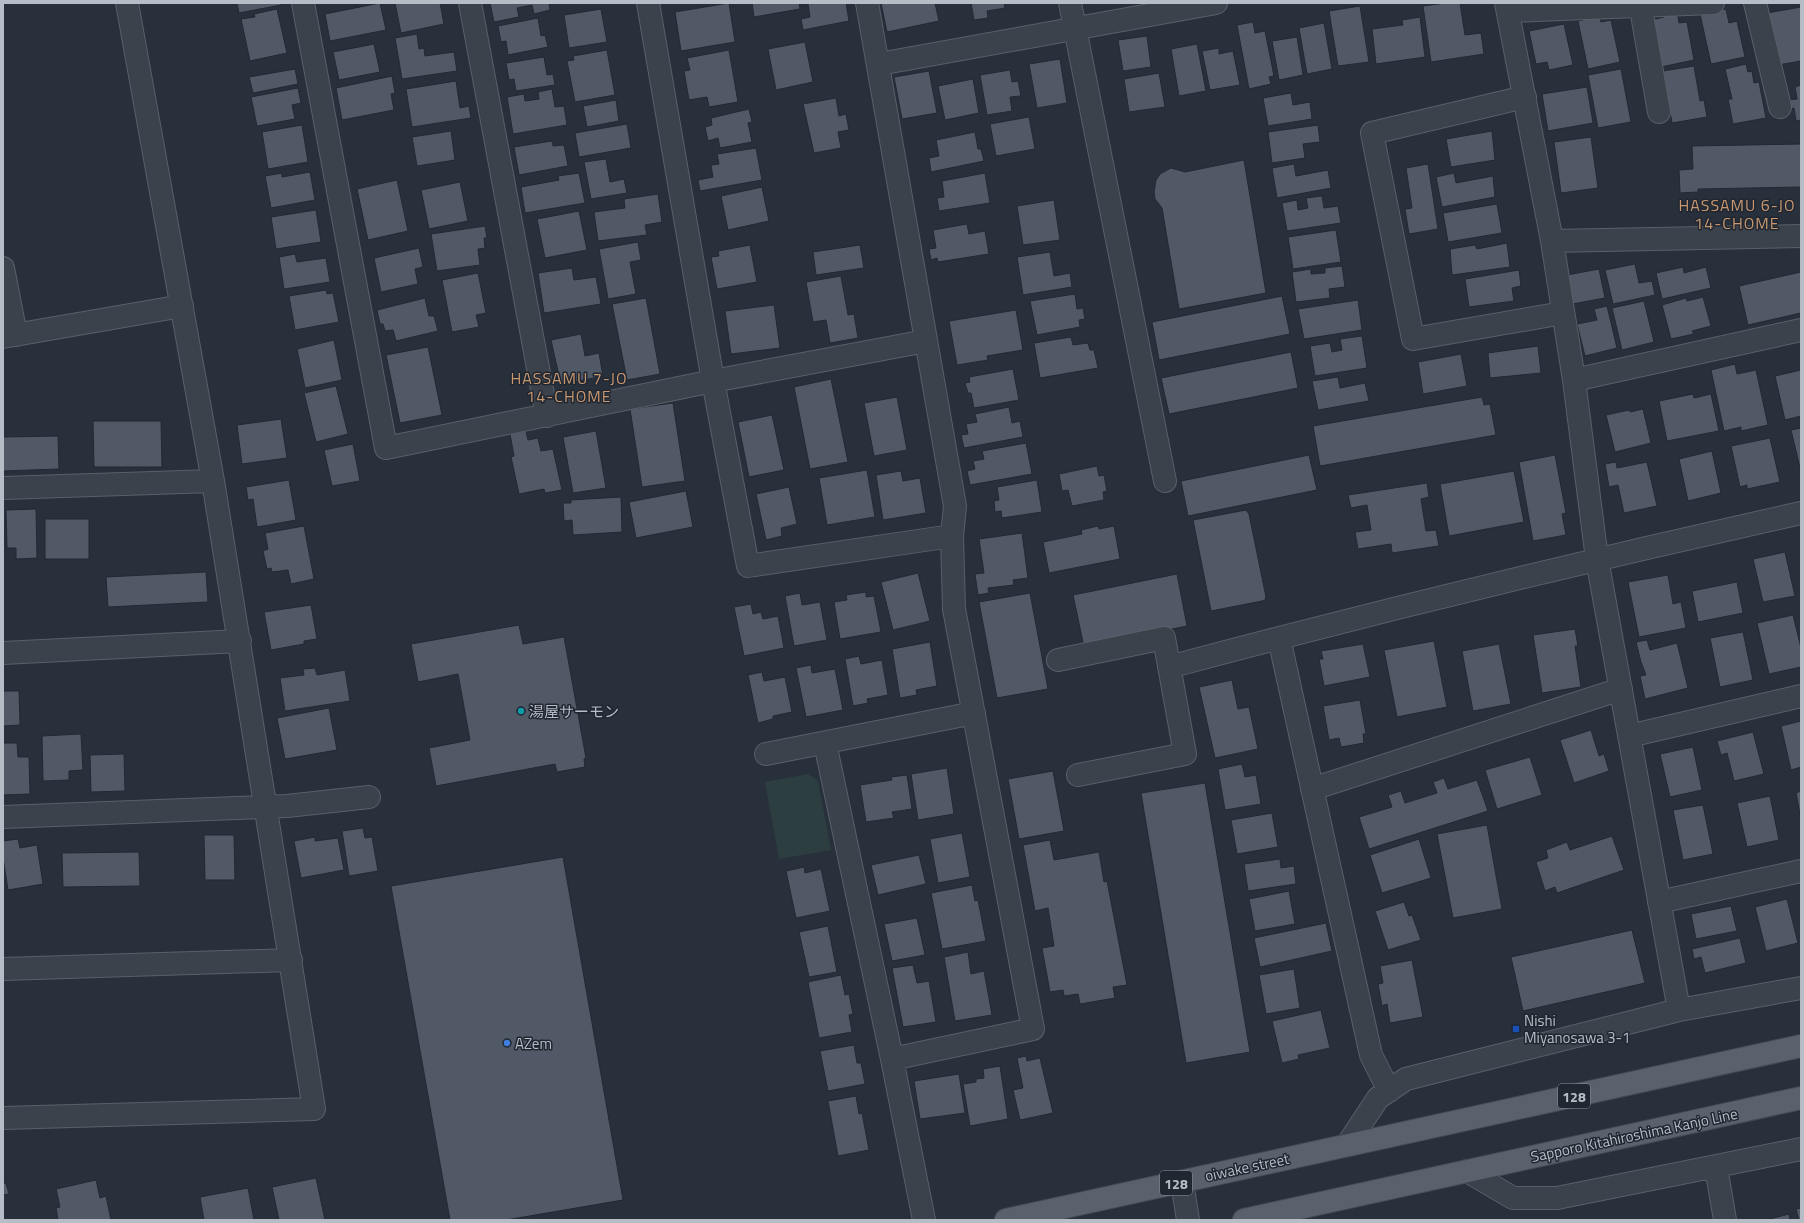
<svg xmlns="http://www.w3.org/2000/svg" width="1804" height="1223" viewBox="0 0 1804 1223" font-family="'Titillium Web','Noto Sans JP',sans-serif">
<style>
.green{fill:#2c3e3f}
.building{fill:#515966;stroke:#222933}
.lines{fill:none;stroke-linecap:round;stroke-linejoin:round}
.minor-casing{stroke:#59606a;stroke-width:24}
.major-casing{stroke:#444b55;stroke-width:24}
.minor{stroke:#3b424c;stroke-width:22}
.major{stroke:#59616c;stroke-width:22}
.culture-dot{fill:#0f9aa8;stroke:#202731;stroke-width:1.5}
.transit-dot{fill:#1a4fb4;stroke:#202731;stroke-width:1.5}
.shop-dot{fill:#3f7fe0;stroke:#202731;stroke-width:1.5}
.labels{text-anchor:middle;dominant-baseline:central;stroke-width:3;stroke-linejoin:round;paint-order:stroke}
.shield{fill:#202731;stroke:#8a909a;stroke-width:1}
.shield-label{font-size:14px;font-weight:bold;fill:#b7bdc7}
.poi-label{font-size:15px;fill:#b7bdc7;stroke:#202731;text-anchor:start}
.street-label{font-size:15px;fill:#b7bdc7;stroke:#202731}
.neighbourhood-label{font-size:16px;letter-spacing:1px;fill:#c89871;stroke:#202731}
</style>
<rect width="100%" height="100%" fill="#28303c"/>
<path class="green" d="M808,774L818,781L831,850L779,859L765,782Z"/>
<path class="building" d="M237,3H280L281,5L239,13Z
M380,3L386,30L330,41L325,14Z
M395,3H440L444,24L401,33Z
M490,3H549L550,10L534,14L532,5L517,8L519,17L494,22Z
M729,3L735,42L681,51L675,12Z
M752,3H799L800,9L754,17Z
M803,3H846L849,21L803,30L801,19L810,17L808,4L804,5Z
M881,3H935L939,21L887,32Z
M971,3H1004L1005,8L987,11L988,18L974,20Z
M1445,3H1460L1465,35L1481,33L1484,54L1431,62L1423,6Z
M1360,6L1369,62L1338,66L1329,11Z
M1801,7V61L1778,65L1767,13Z
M277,9L287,53L250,61L241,19L255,17L254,14Z
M601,9L607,42L569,48L564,15Z
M1726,9L1729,23L1737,21L1745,57L1711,64L1700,14Z
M1677,12L1679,23L1687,22L1694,60L1661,67L1651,20L1664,17L1663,15Z
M1600,16L1601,22L1611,20L1620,62L1588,69L1578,21Z
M1420,17L1425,57L1376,64L1372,29L1403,25L1402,20Z
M538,18L541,36L545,35L548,47L508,55L506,41L501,42L498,26Z
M1253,22L1255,33L1265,31L1274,76L1269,77L1271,84L1249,89L1237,25Z
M1324,23L1332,69L1307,74L1299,28Z
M1564,24L1573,65L1549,70L1547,62L1536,64L1529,31Z
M417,34L419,49L424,48L425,56L454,52L457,71L402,79L395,38Z
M1147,36L1151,67L1123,71L1118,40Z
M1297,37L1303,75L1279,80L1272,41Z
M805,42L813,82L776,90L768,49Z
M374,44L380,72L339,80L333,52Z
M1197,44L1206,91L1179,96L1171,49Z
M1219,48V54L1233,51L1240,85L1210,90L1202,51Z
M607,50L615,95L575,102L567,61L574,60L573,56Z
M729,50L738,102L709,107L707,97L689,100L684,71L690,70L687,58Z
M544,57L547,75L553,74L555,85L516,91L514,79L509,80L506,63Z
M1060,59L1067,103L1037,108L1029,64Z
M1746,64L1748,72L1752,71L1754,83L1759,82L1766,118L1733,124L1728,99H1732L1725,69Z
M1694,66L1700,101L1704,100L1707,117L1672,123L1663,71Z
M295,69L298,84L253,93L249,77Z
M1621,69L1631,122L1598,128L1588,75Z
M1010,70L1012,82L1018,81L1021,96L1010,97L1012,111L987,115L980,75Z
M929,71L937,113L902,119L894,77Z
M1159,73L1165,107L1129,112L1124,79Z
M392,76L395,93L391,94L394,110L342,120L336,88Z
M973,79L979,113L945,120L938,86Z
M456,81L460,108L469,106L471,118L412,127L406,89Z
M1801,85V120L1796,121L1794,108L1789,109L1788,100L1797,99L1795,87Z
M1587,87L1593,123L1548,131L1542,94Z
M298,88L301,103L292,105L295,119L257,126L251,97Z
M552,89L555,107L564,106L567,125L513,134L507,97L524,94L525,101L539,99L538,92Z
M1291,93L1293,105L1310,102L1312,119L1268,126L1263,98Z
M836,98L839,116L846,114L849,130L838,132L841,148L814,153L803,104Z
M616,100L619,121L587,127L583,106Z
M749,109L752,122L748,123L752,142L720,148L718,138L708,141L705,127L712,125L711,118Z
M1029,117L1035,149L996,156L990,124Z
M627,124L631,148L579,157L575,133Z
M302,125L308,162L268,169L262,132Z
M1318,125L1320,142L1303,144L1305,158L1272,163L1268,132Z
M451,131L455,160L417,166L412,137Z
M1492,131L1495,160L1451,167L1446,139Z
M975,132L978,149H981L984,161L931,172L929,158L939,156L936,140Z
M1591,137L1598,188L1561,193L1554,142Z
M552,141L553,146L564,145L568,166L519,175L514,147Z
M1801,144V187L1698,189V192L1680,193L1679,170L1693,169L1692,146Z
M756,148L762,180L700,191L698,180L713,177L711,165L719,164L717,154Z
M606,159L610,182L624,179L627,193L591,199L584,162Z
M1244,160L1266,293L1179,309L1162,208L1155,199L1154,192L1156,180L1160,174L1171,168L1185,172Z
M1294,164L1296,176L1328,170L1331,188L1277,198L1272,168Z
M1428,164L1438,229L1409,234L1405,209L1412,208L1406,168Z
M310,172L315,200L271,208L265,176L282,173V177Z
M579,173L585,203L525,213L521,187L559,180L558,176Z
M985,173L990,203L939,211L937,198L944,197L942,181Z
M1454,173L1456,183L1493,176L1495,197L1442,207L1436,177Z
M397,180L408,231L368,240L357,189Z
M460,182L468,221L429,229L421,190Z
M762,187L769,221L728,230L721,196Z
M658,194L662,222L645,225L647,235L598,241L594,212L625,208L624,199Z
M1322,196L1324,208L1338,206L1341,223L1287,231L1282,203L1297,200L1298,210L1308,208L1306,198Z
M1054,200L1060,240L1023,245L1017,206Z
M1497,204L1502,233L1448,242L1443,213Z
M316,210L321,242L276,249L271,217Z
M579,211L587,250L545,258L537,219Z
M967,224L969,234L985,231L989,254L938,262L937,258L931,260L929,249L936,248L933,230Z
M485,226L487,238H484L485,248L478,249L480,265L437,271L431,234Z
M1336,230L1341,262L1293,269L1288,237Z
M638,242L641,260L630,262L636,294L608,299L599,249Z
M1507,243L1510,267L1452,275L1450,249L1475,245L1477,249Z
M750,245L757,282L717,289L711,257L719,256L718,251Z
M860,245L864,268L816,275L813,252Z
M419,248L423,267L415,269L418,284L381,292L374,258Z
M1050,252L1054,276L1070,273L1072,287L1023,295L1017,257Z
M295,254L297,262L326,258L330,282L284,289L279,257Z
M1635,264L1639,283L1652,281L1655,295L1613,304L1605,270Z
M1342,266L1345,287L1329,289L1330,298L1296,302L1292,272L1311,269V274L1325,273V268Z
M1683,267L1684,273L1706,267L1711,288L1662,299L1656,273Z
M572,268L574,280L596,277L601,304L544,313L538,273Z
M1599,269L1605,298L1572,304L1567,275Z
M1519,270L1521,286L1512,288L1514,301L1469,307L1465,279Z
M1801,272V313L1748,325L1739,286Z
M478,273L486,313L476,315L479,327L452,332L442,280Z
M841,276L848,315L854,314L858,338L830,343L826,320L813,322L806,282Z
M326,290L327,294L333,293L339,322L295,330L289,296Z
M1075,294L1077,309L1083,308L1085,319L1079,320L1080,327L1037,335L1030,301Z
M1282,296L1290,334L1159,360L1152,322Z
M1703,297L1711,326L1692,331L1694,334L1671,339L1662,305L1686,298L1687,301Z
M425,298L429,316H434L438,331L396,341L393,330L385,331L383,324H380L377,310Z
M646,298L660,374L627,380L612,304Z
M1358,300L1362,330L1304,339L1298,309Z
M1644,301L1654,342L1622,350L1612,308Z
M774,305L780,348L731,354L725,311Z
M1607,306L1617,348L1585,356L1577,324L1597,320L1594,309Z
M1016,310L1023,350L987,356L988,360L957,365L949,321Z
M581,334L585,356L599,353L603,376L561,385L551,340Z
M1362,336L1367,368L1315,376L1310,346L1330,343L1332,352L1342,350L1340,339Z
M1071,337L1073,345L1088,343L1090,350H1094L1098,368L1040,378L1034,343Z
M334,340L342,380L305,388L297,349Z
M1538,346L1541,373L1490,378L1488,353Z
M428,347L442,415L400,423L386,355Z
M1291,352L1298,388L1169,414L1161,378Z
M1461,354L1467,386L1423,394L1418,362Z
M1735,364L1737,374L1756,370L1768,425L1741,431V427L1724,431L1711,370Z
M1013,369L1019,400L974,408L971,393H968L965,383L970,382L969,377Z
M1801,370V416L1785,420L1775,376Z
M1338,377L1340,388L1365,383L1369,401L1318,410L1312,381Z
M831,379L848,462L810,469L794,387Z
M336,386L348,434L316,442L304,393Z
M1693,394L1694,398L1711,394L1719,431L1667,441L1659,401Z
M897,397L907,450L874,456L864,403Z
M1482,397L1484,405L1490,404L1496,435L1320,466L1313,426Z
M673,403L685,481L642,487L630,409Z
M1009,407L1012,423L1020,421L1023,437L964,448L961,435L968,434L966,424L977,422L975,414Z
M1643,409L1651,443L1615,452L1606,415L1629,410L1630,412Z
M772,415L784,470L749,477L738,422Z
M281,419L287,458L242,464L237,425Z
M93,421H161L162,467H94Z
M1801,428V472L1791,430Z
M526,431L528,440L538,438L541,451L553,449L562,490L545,493L544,489L519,494L511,457L514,456L510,434Z
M596,431L606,488L573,493L563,437Z
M58,436L59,469L3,471V437Z
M1770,438L1780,482L1747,489V485L1740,487L1731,446Z
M1026,443L1032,474L970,485L967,471L975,469L973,461L984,459L982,451Z
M353,444L360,481L332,486L324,450Z
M1712,451L1721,493L1688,501L1679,459Z
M1309,455L1317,490L1188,516L1181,481Z
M1555,455L1566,513L1562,514L1566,535L1533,541L1519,462Z
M1616,462L1617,468L1647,462L1657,506L1624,513L1618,485L1609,487L1605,464Z
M1097,466L1099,476L1104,475L1107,491L1103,492L1104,500L1072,506L1068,490L1062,491L1059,474Z
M867,470L875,517L827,525L819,478Z
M901,471L903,481L920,478L926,513L883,520L876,475Z
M1514,471L1524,522L1449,536L1440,484Z
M289,480L296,520L257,527L253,499L248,500L246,487Z
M1037,480L1042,512L1002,518L1001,511L995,512L994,501L999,500L997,487Z
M1427,483L1429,497L1421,499L1426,531L1436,530L1439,546L1392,553L1391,544L1358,549L1355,532L1371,530L1367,505L1351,508L1348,495Z
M789,487L797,524L781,528L782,536L766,540L756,494Z
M686,491L693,527L636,538L629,502Z
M621,497L622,532L573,535L572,520L564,521L563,503H571V500Z
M36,509L37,558L16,559V548H7L6,510Z
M1246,510L1249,514L1266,597L1265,600L1262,601L1211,611L1193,520Z
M45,519H89V559H45Z
M304,526L314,579L291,584L288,570L272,572L271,568L267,569L263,551L268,549L265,533Z
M1098,526L1099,529L1114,526L1120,559L1049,573L1043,542L1082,534L1081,530Z
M1022,533L1028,578L1013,580L1014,585L988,588L989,593L978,595L975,574L984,573L979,539Z
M1785,552L1795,596L1763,602L1753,559Z
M206,572L208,602L108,607L106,577Z
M918,573L930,621L893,630L881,582Z
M1177,574L1187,626L1084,647L1073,595Z
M1668,575L1673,604L1681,602L1686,628L1639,637L1628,582Z
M1737,582L1743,613L1698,622L1692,591Z
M866,592V597L874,596L881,632L840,639L834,602L847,600L846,595Z
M800,593L802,605L820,602L827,640L794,646L785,596Z
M1030,593L1048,689L997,698L979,602Z
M751,604L753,614L761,612L763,619L778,616L784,648L744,656L734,607Z
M311,605L317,639L304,641V644L271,650L264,612Z
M1793,615L1801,648V667L1769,674L1757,623Z
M519,625L523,644L564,637L586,758L584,759L585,767L557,772L555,764L436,786L429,748L470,740L458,674L418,682L411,644Z
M1575,629L1578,646H1575L1581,687L1542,693L1533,635Z
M1743,632L1753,680L1720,687L1710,638Z
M1647,640L1650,650L1677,643L1688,688L1645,699L1640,676L1646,675L1641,662L1636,642Z
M1434,641L1447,707L1397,717L1384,650Z
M930,642L937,686L916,690L917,695L900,698L892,649Z
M1363,644L1370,677L1324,686L1319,659H1323L1321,651Z
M1499,644L1511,704L1473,711L1462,651Z
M859,656L861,664L882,660L888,695L867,699L868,703L853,706L845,659Z
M811,665L812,673L835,669L843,710L806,717L796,668Z
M315,668L317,675L345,670L350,701L285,711L280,678L304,675L303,669Z
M762,672L764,681L785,677L792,712L773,716V719L758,723L748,675Z
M1232,680L1238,709L1249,707L1258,749L1215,758L1199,687Z
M3,691H19L20,725L3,726Z
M1360,700L1366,734H1363L1364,743L1341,747L1339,738L1329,740L1323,706Z
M329,708L337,750L285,759L277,718Z
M1801,721V767L1791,770L1781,726Z
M1591,730L1599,756L1604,754L1609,771L1574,783L1560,740Z
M1753,732L1764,774L1734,781L1727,753L1721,755L1717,741Z
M81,734L83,770L69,771V780L43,781L42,736Z
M3,743H17L18,757H29L30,794L3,795Z
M1693,747L1702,790L1670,797L1660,754Z
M124,754L125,791L91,792L90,755Z
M1530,757L1542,795L1497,809L1485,770Z
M1242,764L1245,777L1256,775L1261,804L1225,810L1218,769Z
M947,768L954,814L918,820L911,774Z
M1053,771L1064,831L1019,839L1008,779Z
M907,775L912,809L892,812L894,818L866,822L860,785L892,780L891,777Z
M1444,778L1448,789L1477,780L1488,811L1369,849L1359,817L1392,807L1388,795L1401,791L1405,803L1437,793L1433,782Z
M1205,783L1250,1052L1186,1063L1141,793Z
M1801,791V819L1796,793Z
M1770,796L1779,840L1747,847L1737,803Z
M1703,805L1713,854L1683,860L1673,810Z
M1272,813L1278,847L1237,854L1231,820Z
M1487,825L1502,909L1453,918L1437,834Z
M363,828L365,838L372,837L378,871L349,876L342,831Z
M962,833L970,877L938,883L930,839Z
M204,835H234L235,880H205Z
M1612,836L1624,870L1557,893L1555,887L1545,891L1536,862L1548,858L1546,850L1567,842L1570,850Z
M315,837V841L338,838L344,870L301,878L294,841Z
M18,839L20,848L37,845L43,884L8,890L3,858V841Z
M1419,839L1431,878L1382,893L1370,855Z
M1050,840L1054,860L1099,852L1104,882L1107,881L1127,985L1113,987L1115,998L1080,1004L1078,994L1064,996L1063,990L1050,992L1042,948L1054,946L1048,908L1035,911L1023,845Z
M139,852L140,886L63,887L62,853Z
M919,855L926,884L878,895L871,865Z
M563,857L623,1200L506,1220H450L391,886Z
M1280,859L1281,868L1294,866L1296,884L1248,891L1244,864Z
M804,867L805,873L821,869L830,911L796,918L786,871Z
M972,885L975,901L978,900L986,941L942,949L931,893Z
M1289,891L1295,924L1255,931L1249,899Z
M1787,899L1798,943L1766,951L1755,907Z
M1404,902L1409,916L1412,915L1421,940L1388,950L1375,911Z
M1731,906L1737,931L1696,939L1691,914Z
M917,918L925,955L892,961L884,924Z
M1326,923L1332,951L1260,967L1254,938Z
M828,926L837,972L809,977L799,932Z
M1632,930L1645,983L1523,1011L1511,957Z
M1740,938L1746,963L1705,973L1701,957L1694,959L1692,949Z
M968,952L971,974L984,971L992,1015L955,1021L944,957Z
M1412,960L1423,1017L1390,1023L1387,1004L1382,1006L1378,984L1383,983L1380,966Z
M913,965L917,983L929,981L936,1022L903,1027L892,968Z
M1294,969L1300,1008L1266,1014L1259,975Z
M841,975L845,995L849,994L853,1014L849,1015L852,1032L819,1038L808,982Z
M1321,1010L1330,1048L1298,1055L1299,1059L1282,1063L1272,1021Z
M854,1045L857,1063H861L865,1084L828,1091L820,1051Z
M1026,1056L1027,1061L1040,1058L1053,1113L1020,1120L1013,1090L1023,1088L1017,1058Z
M1000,1066L1008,1119L970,1126L963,1084L976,1082V1079L984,1078L983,1069Z
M959,1074L965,1113L920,1119L914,1081Z
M856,1096L859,1114L862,1113L869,1150L838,1156L828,1101Z
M316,1178L325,1220H279L272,1187Z
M96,1180L100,1198L106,1196L111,1220H58L56,1208L60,1207L56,1189Z
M6,1183L9,1194L3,1195V1184Z
M248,1188L254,1220H204L200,1197Z
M1801,1208V1220H1799L1796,1209Z
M1789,1214L1790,1220H1766Z"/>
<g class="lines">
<defs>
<path id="minor" d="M303,3L386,448L713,381L926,341
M470,3L547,416
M648,3L713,381L748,566L952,536
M867,3L955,506L952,536L954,609L1033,1029L892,1059
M1070,3L1165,481
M1506,3L1552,241L1574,380L1597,559L1679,1010
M1640,3L1659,112
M1755,3L1780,107
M1508,11L1713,3
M879,64L1216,3
M1525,97L1372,133L1413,339L1563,313
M1552,241L1801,236
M3,268L16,335
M3,337L182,306
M1574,380L1801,330
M3,488L213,481
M1279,638L1371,1055L1389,1091
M3,653L240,641
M1058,660L1164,638L1185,754L1078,775
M1169,667C1379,611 1589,560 1801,513
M1629,736L1801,696
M825,743L892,1059L924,1220
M766,754L974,713
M1312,789L1621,689
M3,817L287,806L369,797
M1659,902L1801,871
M3,969L291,960
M3,1118L314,1109L213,481L127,3
M1347,1145L1378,1098L1406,1079L1679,1010L1801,988
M1716,1167L1725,1220
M1467,1171L1513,1198H1557L1801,1149
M1182,1182L1188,1220"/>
<path id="major" d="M1006,1220L1801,1046
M1244,1220L1801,1098"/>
</defs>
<use href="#minor" class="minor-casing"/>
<use href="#major" class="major-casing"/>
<use href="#minor" class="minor"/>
<use href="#major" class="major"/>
</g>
<circle class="culture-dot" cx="521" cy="711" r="4"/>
<rect class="transit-dot" x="1512" y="1025" width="8" height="8" rx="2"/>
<circle class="shop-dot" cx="507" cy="1043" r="4"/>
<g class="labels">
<g class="shield">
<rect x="1558" y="1084" width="32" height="24" rx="3"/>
<rect x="1160" y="1171" width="32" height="24" rx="3"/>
</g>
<g class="shield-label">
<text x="1574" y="1096">128</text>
<text x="1176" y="1183">128</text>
</g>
<g class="poi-label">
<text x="529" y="711">湯屋サーモン</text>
<text x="1524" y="1020">Nishi<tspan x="1524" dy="17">Miyanosawa 3-1</tspan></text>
<text x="515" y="1043">AZem</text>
</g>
<g class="street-label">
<text transform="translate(1634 1135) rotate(-12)">Sapporo Kitahiroshima Kanjo Line</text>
<text transform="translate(1247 1167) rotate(-12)">oiwake street</text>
</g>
<g class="neighbourhood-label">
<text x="1737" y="205">HASSAMU 6-JO<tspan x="1737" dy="18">14-CHOME</tspan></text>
<text x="569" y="378">HASSAMU 7-JO<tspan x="569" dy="18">14-CHOME</tspan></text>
</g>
</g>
<rect width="1804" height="1223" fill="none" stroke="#b7bdc7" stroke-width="8"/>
</svg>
